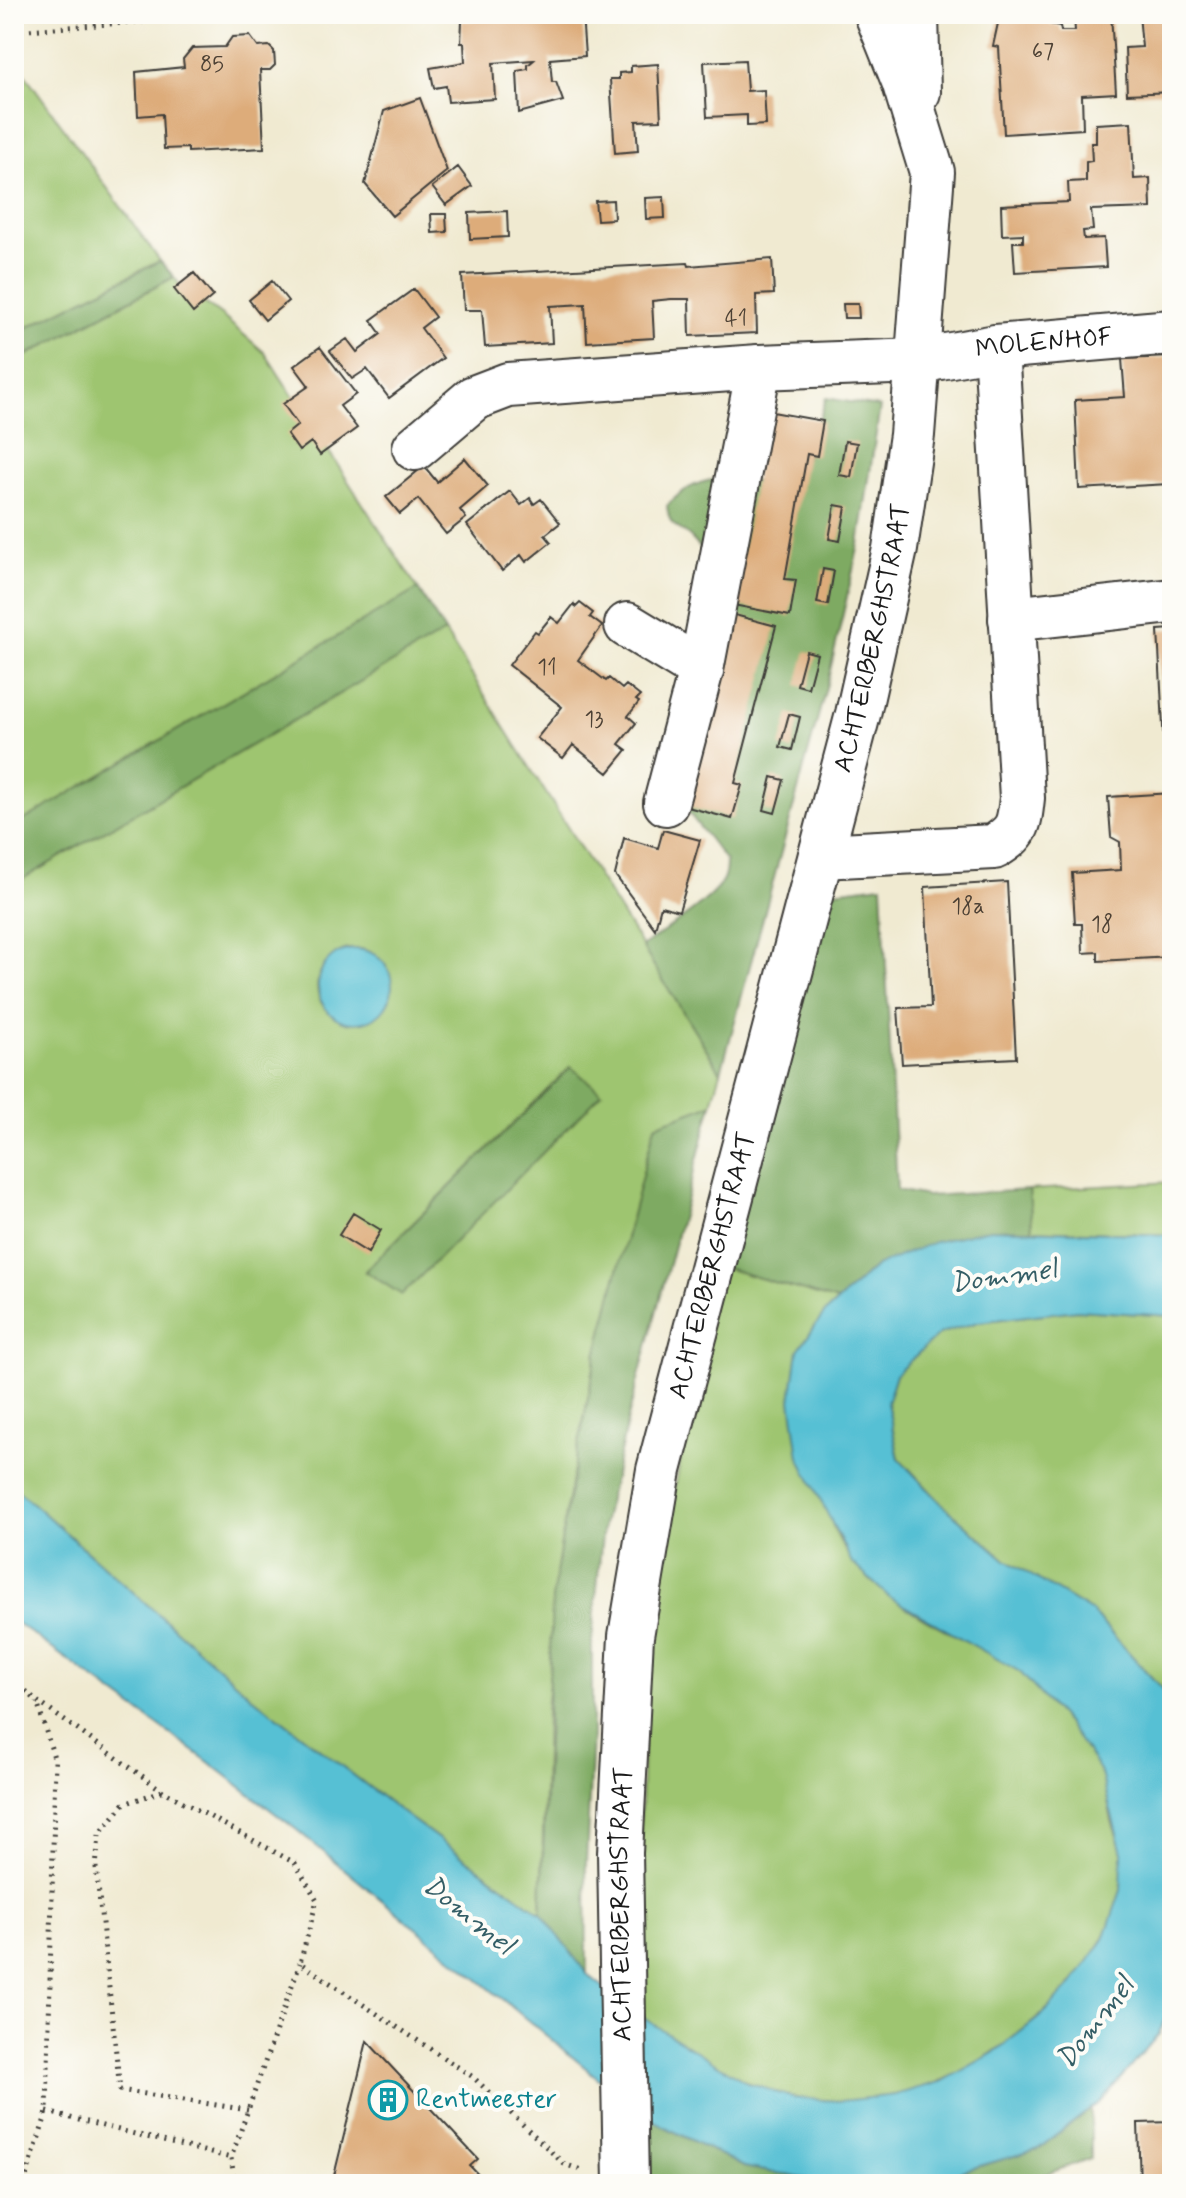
<svg xmlns="http://www.w3.org/2000/svg" width="1186" height="2198" viewBox="0 0 1186 2198" font-family="Mynerve,sans-serif">
<style>
.green{fill:#9ec570;stroke:#5d7046;stroke-width:2;fill-rule:evenodd}
.forest{fill:#7eaa62;stroke:#4d633f;stroke-width:2}
.water{fill:#57c0d4;stroke:#3a6e78;stroke-width:2}
.building{fill:#ddac7a}
.lines{fill:none;stroke-linecap:round;stroke-linejoin:round}
.minor-casing{stroke:#3c3b37;stroke-width:48}
.path{stroke:#3c3b37;stroke-width:5;stroke-dasharray:2 6;stroke-linecap:butt}
.minor{stroke:#fff;stroke-width:44}
.labels{text-anchor:middle;dominant-baseline:central;stroke-width:8;stroke-linejoin:round;paint-order:stroke}
.number-label{font-size:22px;fill:#4c4034}
.street-label{font-size:26px;fill:#1c1c1c;stroke:#fdfcf7}
.culture-label{font-size:26px;fill:#0d838f;stroke:#fdfcf7;text-anchor:start}
.water-label{font-size:28px;font-style:italic;fill:#345e66;stroke:#fdfcf7}
</style>
<rect width="100%" height="100%" fill="#fdfcf7"/>
<filter id="ink" filterUnits="userSpaceOnUse"><feTurbulence type="fractalNoise" baseFrequency=".0125" numOctaves="2"/><feDisplacementMap in="SourceGraphic" scale="16" xChannelSelector="R" yChannelSelector="G"/><feConvolveMatrix kernelMatrix="1 2 1 2 8 2 1 2 1" color-interpolation-filters="sRGB"/></filter>
<filter id="wash" filterUnits="userSpaceOnUse"><feTurbulence type="fractalNoise" baseFrequency=".006" numOctaves="4" result="noise"/><feDisplacementMap in="SourceGraphic" scale="32" xChannelSelector="R" yChannelSelector="G"/><feGaussianBlur stdDeviation="1.8" result="paint"/><feColorMatrix in="noise" values="0 0 0 0 0 0 0 0 0 0 0 0 0 0 0 0 0 1.4 0 .05"/><feComposite in="paint" operator="in"/></filter>
<g filter="url(#wash)">
<rect width="100%" height="100%" fill="#f0ead1"/>
<path class="green" d="M14,59L160,261L14,334Z
M174,277L181,286L222,316L265,353L418,589L14,826V362Z
M445,632L721,1072L712,1104L655,1126L597,1352L567,1505L546,1710L541,1913L404,1814L252,1697L14,1487V884ZM347,949H361L373,953L349,1023C307,1010 307,965 347,949ZM570,1067L601,1093L365,1272V1271Z
M1172,1182V1235L1032,1230L1029,1190Z
M719,1266L838,1301L824,1314C826,1366 828,1419 830,1471C831,1488 828,1514 834,1529C866,1605 954,1628 1017,1670C1034,1681 1091,1751 1100,1770C1107,1785 1108,1805 1112,1821C1115,1831 1120,1842 1122,1852C1137,1946 1020,2047 943,2080C900,2099 842,2106 795,2098C742,2089 686,2045 640,2016L637,1941L646,1633Z
M1077,1310L1172,1316V1700L1092,1612L1006,1560L945,1507L899,1458L887,1403L896,1374L938,1334L978,1322Z"/>
<path class="forest" d="M160,261L174,277L14,362V334Z
M826,398L880,407L859,544L827,684L721,1072L642,947C662,932 713,900 723,880C726,874 726,868 726,861L685,808L708,559C703,551 697,544 690,537C675,523 670,530 667,506C704,465 743,481 791,487L811,447Z
M418,589L445,632L14,884V826Z
M882,885L897,1190L926,1196L1029,1190L1032,1230L990,1229L876,1266L838,1301L719,1266L826,892Z
M571,1067L602,1093L402,1295L365,1271Z
M712,1104L630,1410L603,1525L592,1641V1734L586,1863L587,1974L541,1913L552,1599L567,1505L597,1352L655,1125Z
M1091,2109V2158L1019,2184H885L935,2179L1038,2149Z
M644,2116L744,2167L834,2184H647Z"/>
<path class="water" d="M318 986a37 37 0 1 1 74 0a37 37 0 1 1-74 0Z
M990,1229L1172,1235V1316L1077,1310L978,1322L939,1334L896,1374L887,1403L899,1459L945,1507L1006,1560L1092,1612L1172,1700V2006L1159,2034L1101,2101L1038,2149L935,2179L885,2184H834L744,2167L644,2116L297,1830L206,1760L14,1621V1487L252,1697L404,1814L541,1913L587,1974L640,2016L748,2083L794,2098L840,2101L895,2095L943,2081L993,2053L1041,2016L1073,1983L1104,1939L1121,1890L1122,1853L1100,1770L1068,1725L1020,1672L889,1597L852,1563L799,1457L791,1400L798,1350L824,1314L876,1266L934,1242Z"/>
<g id="blocks">
<path class="building" d="M582,14L585,56L550,59L552,82H556L563,101L519,113L517,71L528,69V65L534,60L493,63L495,99L448,102L446,86L434,88L430,68L465,62L464,43H461L462,21Z
M1000,14L1060,26L1061,31H1075L1074,16L1111,14L1116,93L1082,95L1083,129L1004,134L999,47L993,46Z
M1139,14H1172V92L1127,94L1125,48L1142,47Z
M250,36L258,47L269,46L274,51L275,65L270,70H260L264,148L188,152V148L164,149L162,114L138,116L136,72L184,67L183,59L192,48L225,47L232,37Z
M745,60L747,91L764,90L766,125L747,126V115L707,117L704,62Z
M658,64L661,120L636,121L638,151L615,153L610,79H619V73L631,72V66Z
M420,98L447,171L392,216L365,184L384,111Z
M1131,122L1134,179L1150,178L1151,208L1091,210L1093,230L1083,231L1084,239L1104,238L1106,267L1015,272L1013,242H1023V234L1002,235L1001,205L1069,202L1068,182L1086,181V162L1092,161L1091,143H1096V124Z
M458,167L472,186L446,205L432,187Z
M664,197L665,218L646,219L645,198Z
M613,200L614,219L597,220L595,201Z
M507,211L508,237L470,239L469,213Z
M431,214H446L447,232L432,233Z
M772,259L774,294L756,295L757,333L690,336L689,299H671L652,301L654,338L587,342L585,304L550,306L552,343L485,347L482,310H464L462,275L688,263L689,266Z
M194,273L213,296L193,313L174,289Z
M272,281L288,301L265,320L249,300Z
M414,289L435,317L421,328L443,358L389,398L367,369L352,379L330,351L347,339L357,352L381,334L371,320Z
M843,304H858L859,318H844Z
M320,347L356,394L340,406L357,428L320,455L311,442L299,451L287,434L298,425L283,404L309,386L294,366Z
M1172,357V397H1164L1169,484L1079,489L1075,400L1125,397L1122,359Z
M767,411L823,421L817,456L807,454L785,579L796,580L790,616L733,605Z
M845,441L857,443L851,477L839,475Z
M465,458L488,486L460,510L466,518L446,534L418,499L400,514L386,497L424,466L437,482Z
M510,491L521,505L530,498L534,504L541,499L560,523L545,535L551,542L526,562L521,555L502,571L467,525Z
M835,505L846,507L840,541L829,539Z
M823,569L834,571L828,605L817,603Z
M580,603L593,613L590,617L602,626L578,660L606,681L609,678L622,689L626,685L640,696L636,700L639,702L628,716L636,723L619,744L627,750L608,773L573,745L563,758L537,738L562,707L509,665L535,631L538,633L551,617L559,623L574,604L576,607Z
M731,614L776,626L735,783L742,785L732,819L680,805Z
M1172,629V785H1166L1158,630Z
M806,651L817,654L808,688L797,685Z
M789,714L800,717L792,750L780,747Z
M772,777L784,780L775,813L764,810Z
M1172,793V957L1098,961V952L1083,953L1082,924H1075L1072,873L1121,870L1120,842L1111,837L1108,797Z
M663,830L700,840L679,911L661,906L655,929L615,875L624,838L658,848Z
M1007,882L1016,1058L902,1064L898,1008L931,1007L925,887Z
M353,1213L381,1230L368,1253L339,1235Z
M367,2041L478,2159L470,2166L487,2184H332Z
M1172,2122V2184H1140L1138,2123Z"/>
</g>
</g>
<g filter="url(#ink)">
<use href="#blocks" fill-opacity="0" stroke="#3c3b37" stroke-width="2"/>
<g class="lines">
<defs>
<g id="minor">
<path d="M916,14L918,92"/>
<path id="s1" d="M415,448L474,398L508,385L759,367L918,361L996,347L1172,332"/>
<path d="M1011,619L1172,601"/>
<path d="M627,625L701,670"/>
<path d="M666,803L701,670L759,367"/>
<path d="M821,856L994,847C1018,832 1019,826 1022,798L996,347"/>
<path id="s2" d="M626,2184L620,1853L631,1636L659,1470L858,714L895,549L912,435L932,172L904,81L877,14"/>
</g>
</defs>
<use href="#minor" class="minor-casing"/>
<path class="path" d="M14,31L247,14
M14,1680L37,1701L163,1791L295,1863L317,1900L300,1963L473,2077L564,2164L584,2171
M162,1791L124,1804L99,1835L96,1867L120,2090L248,2110
M47,2112L231,2158
M24,2184L47,2112L55,1761L37,1702
M235,2184L231,2158L300,1963"/>
<use href="#minor" class="minor"/>
</g>
</g>
<defs>
<symbol id="building-ring" viewBox="-11 -11 22 22"><circle r="9.5" fill="#fdfcf7" stroke="#0f9aa8" stroke-width="1.5"/><path d="M-4-6H4V6H1V3H-1V6H-4ZM-2.5-4.3h1.7v1.8h-1.7ZM.8-4.3h1.7v1.8H.8ZM-2.5-1h1.7V.8h-1.7ZM.8-1h1.7V.8H.8Z" fill="#0f9aa8"/></symbol>
</defs>
<g fill-rule="evenodd">
<use href="#building-ring" x="366" y="2078" width="44" height="44"/>
</g>
<g class="labels">
<g class="number-label">
<text x="1043" y="52">67</text>
<text x="212" y="65">85</text>
<text x="736" y="319">41</text>
<text x="547" y="668">11</text>
<text x="594" y="720">13</text>
<text x="968" y="907">18a</text>
<text x="1102" y="925">18</text>
</g>
<g class="street-label">
<text stroke="none"><textPath href="#s1" startOffset="652">MOLENHOF</textPath></text>
<text stroke="none"><textPath href="#s2" startOffset="1576">ACHTERBERGHSTRAAT</textPath></text>
<text stroke="none"><textPath href="#s2" startOffset="928">ACHTERBERGHSTRAAT</textPath></text>
<text stroke="none"><textPath href="#s2" startOffset="280">ACHTERBERGHSTRAAT</textPath></text>
</g>
<g class="culture-label">
<text x="416" y="2100">Rentmeester</text>
</g>
<g class="water-label">
<text transform="translate(1004 1277) rotate(-8)">Dommel</text>
<text transform="translate(468 1916) rotate(39)">Dommel</text>
<text transform="translate(1096 2023) rotate(-52)">Dommel</text>
</g>
</g>
<rect width="1186" height="2198" fill="none" stroke="#fdfcf7" stroke-width="48"/>
</svg>
